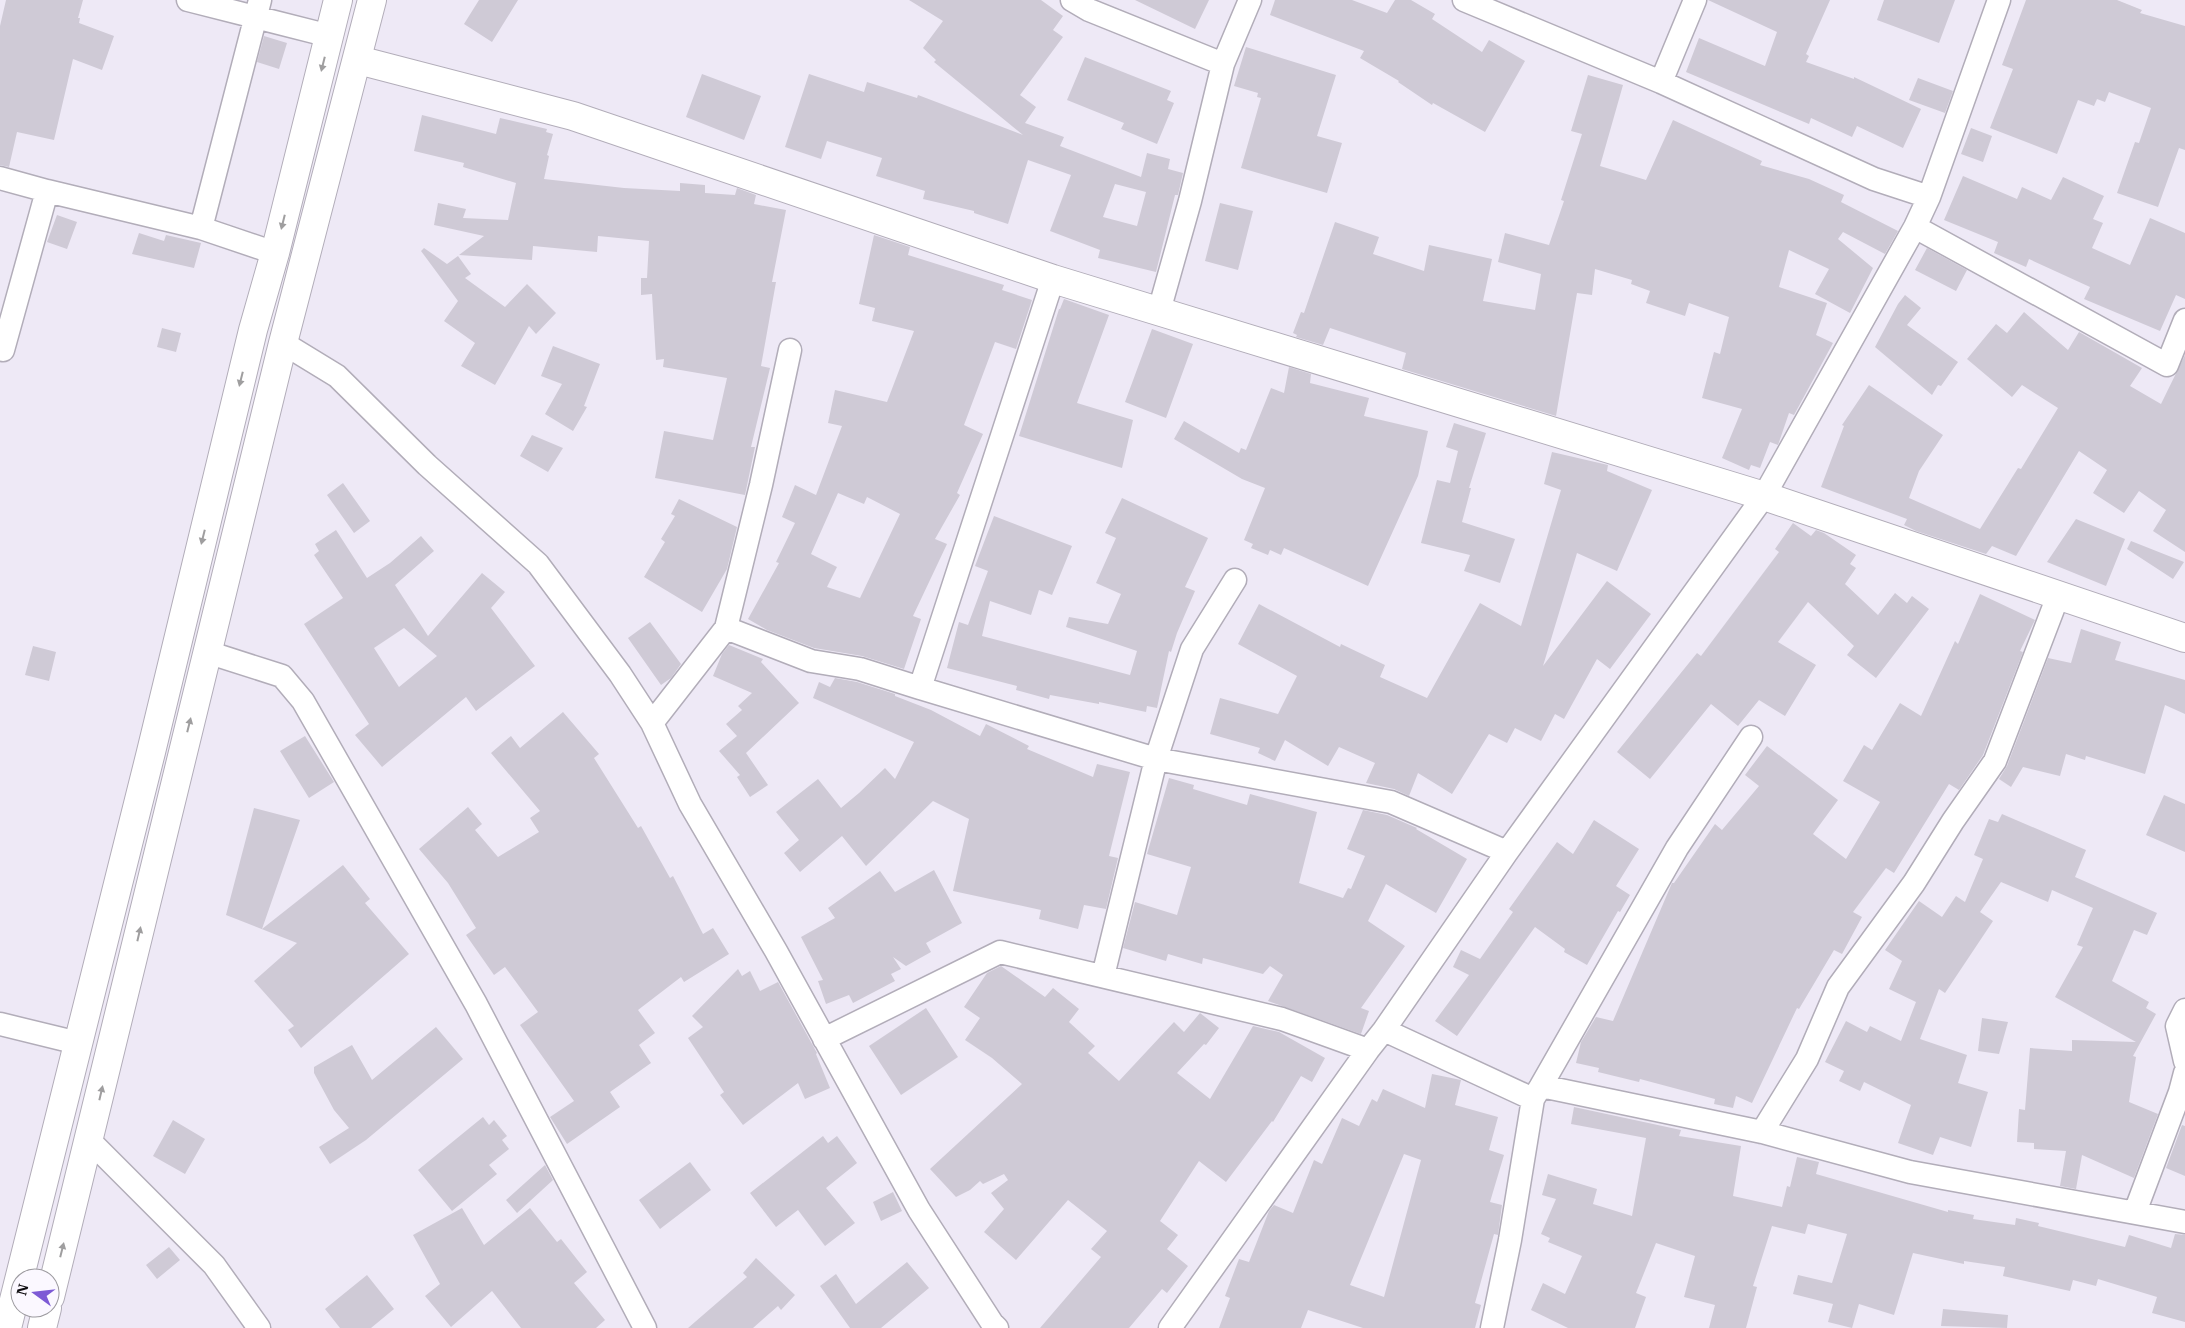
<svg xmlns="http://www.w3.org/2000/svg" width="2185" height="1328" viewBox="0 0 2185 1328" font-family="'IBM Plex Serif',serif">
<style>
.building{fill:#cfcad6;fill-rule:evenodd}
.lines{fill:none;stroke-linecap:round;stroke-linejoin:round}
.street-casing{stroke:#b2adb9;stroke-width:25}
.secondary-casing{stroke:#b2adb9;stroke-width:30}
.highway-casing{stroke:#b2adb9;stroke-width:30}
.street{stroke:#fff;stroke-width:22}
.secondary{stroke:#fff;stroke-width:28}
.highway{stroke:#fff;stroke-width:28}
.oneway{fill:#9f9e9f}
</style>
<rect width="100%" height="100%" fill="#eee9f6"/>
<path class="building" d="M6,0H83L78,18H80L79,23L114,36L102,70L73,59L54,140L17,132L9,167L0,165V26Z
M479,0H518L492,42L464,24Z
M909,0H1041L1063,16L1053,30L1063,37L1020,95L1036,107L1025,123L1064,137L1060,146L1141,177L1147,153L1170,159L1168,169L1183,173L1178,195H1175L1156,272L1098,258L1100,250L1050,231L1071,175L1028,160L1008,224L974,213V211L923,199L925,191L876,176L882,158L827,141L821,159L785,147L809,74L864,92L867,82L917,98L918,95L1023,135L934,62L936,60L923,48L943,21ZM1115,184L1146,192L1137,226L1103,217Z
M1135,0H1209L1195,29Z
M1275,0H1352L1387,13L1395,0H1411L1435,14L1432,19L1482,52L1489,40L1525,61L1485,132L1433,103L1432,105L1398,82L1399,81L1360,58L1364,51L1270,15Z
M1708,0H1830L1806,54L1809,56L1806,62L1854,79V77L1921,109L1903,148L1857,126L1852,137L1811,118L1809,124L1686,72L1699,38L1765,66L1777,32Z
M1884,0H1955L1939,43L1877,20Z
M2026,0H2117L2142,10L2140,13L2185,26V150L2179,148L2158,207L2117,193L2135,142L2139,143L2151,108L2109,92L2105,102L2097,99L2094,106L2078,100L2057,154L1990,128L2013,69L2002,65Z
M264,36L287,43L279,69L257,62Z
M1246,47L1336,75L1317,136L1342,143L1327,193L1241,168L1261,98L1257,97L1258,93L1234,86Z
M1085,57L1171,91L1167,100L1174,103L1157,144L1121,129L1124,123L1067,100Z
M702,74L761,96L744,140L686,117Z
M1588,75L1623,85L1600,166L1646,180L1673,120L1762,161L1760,165L1809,179L1844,195L1841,202L1898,231L1885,254L1843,232L1838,239L1873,268L1850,313L1815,294L1829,269L1789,250L1779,287L1827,303L1816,335L1833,343L1794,415L1789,413L1778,445L1770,442L1760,468L1751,465L1749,470L1722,458L1742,409L1702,398L1714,352L1720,354L1729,317L1689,303L1685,316L1646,303L1650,291L1631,284L1632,280L1595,269L1592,295L1577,293L1556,416L1402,369L1406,353L1330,328L1323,345L1296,337L1297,335L1293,333L1301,312L1304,313L1335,222L1379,237L1373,254L1424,271L1429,245L1492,259L1483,301L1535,310L1541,274L1498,262L1505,233L1549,245L1564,201L1561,200L1582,134L1571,131Z
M1918,78L1953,91L1945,113L1909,100Z
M422,115L496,134L500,118L547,129L546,132L553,134L547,155L549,156L544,179L624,188L680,191V183L705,185V193L735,195L737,188L756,195L754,204L786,210L772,282H776L761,366L770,368L751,447H755L745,495L655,478L664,431L713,440L727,378L663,367L664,359L656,360L652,294L641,295V278H647L649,241L598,236L597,252L533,246L532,260L459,255L484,236L434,225L438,203L466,209L463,218L508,220L516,183L463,167L464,163L414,151Z
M1971,128L1992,136L1983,162L1961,154Z
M1963,176L2017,199L2022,187L2051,200L2063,177L2104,196L2093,219L2103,223L2092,248L2130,265L2150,218L2185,233V299L2176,295L2160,331L2084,299L2090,287L2029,259L2026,267L1994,253L1998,242L1944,220Z
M1220,203L1253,211L1238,270L1205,261Z
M57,215L77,222L67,249L47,242Z
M139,233L164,241L166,235L201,243L194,268L132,254Z
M874,235L910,247L908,255L1004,285L1002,290L1032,300L1016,349L995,342L964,425L983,434L957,493L960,495L935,539L947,544L913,616L921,619L904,669L862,656L814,648L767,630L748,619L779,563L776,562L795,523L782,517L795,485L816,495L842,426L828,423L835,390L887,402L914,331L872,321L875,308L859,304ZM838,493L864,504L867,497L900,514L860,598L827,587L837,567L811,554Z
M424,248L447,264L458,256L471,274L465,278L505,307L527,284L556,313L536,334L529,326L495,385L461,366L475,343L444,321L458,301L421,251Z
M1927,248L1967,270L1956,291L1915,270Z
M1905,295L1921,308L1907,325L1958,362L1941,386L1938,385L1932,395L1875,347L1898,304Z
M1064,299L1109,315L1077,403L1133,420L1122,468L1019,436L1059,309H1060Z
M2024,312L2068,350L2079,332L2142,368L2130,386L2161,404L2185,355V552L2153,531L2166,510L2139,491L2124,513L2093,493L2107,470L2079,451L2016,556L1992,546L1986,554L1916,531L1904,525L1907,519L1821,487L1844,426L1842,425L1869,385L1943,435L1919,471L1909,498L1980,529L2018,468L2021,469L2058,408L2022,385L2012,397L1967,359L1996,324L2007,333Z
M162,328L181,333L176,352L157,347Z
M1152,329L1193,344L1166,418L1125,402Z
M553,346L600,364L584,406L587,407L573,431L545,414L562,384L541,376Z
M1289,367L1311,374L1310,383L1369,398L1364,416L1428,431L1418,476L1368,586L1284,548L1281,555L1270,550L1268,555L1251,548L1253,544L1244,540L1265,488L1242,479L1174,439L1184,421L1239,453L1241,448L1246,450L1271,388L1284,393Z
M1454,423L1486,433L1469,488H1471L1462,522L1515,539L1500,583L1464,571L1470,555L1421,543L1437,480L1450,483L1458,451L1446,447Z
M532,435L563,448L548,472L520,456Z
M1552,452L1608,465L1607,471L1652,490L1617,571L1577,553L1543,666L1607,581L1651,614L1610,669L1597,659L1564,719L1555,714L1541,741L1515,728L1507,743L1489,734L1452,794L1418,773L1409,796L1394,789L1366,783L1375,763L1339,747L1328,766L1285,740L1275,761L1258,753L1260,748L1210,734L1220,698L1278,714L1297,676L1238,644L1259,604L1340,647L1341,644L1385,665L1380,677L1427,698L1480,603L1521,626L1561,490L1544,484Z
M343,483L370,521L354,533L327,495Z
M1122,498L1208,538L1185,587L1195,591L1177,633L1171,652L1169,651L1157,708L1147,706L1146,712L1099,702V704L1050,695L1049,699L1016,690L1017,686L947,668L959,622L968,625L988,571L975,566L994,516L1072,546L1052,595L1039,590L1031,615L990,601L982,636L1130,675L1137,651L1066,627L1069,617L1108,624L1121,594L1096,583L1116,538L1105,533Z
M679,499L737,527L727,569L702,612L644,577L665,542L661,539L675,516L671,514Z
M2076,519L2125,539L2106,586L2047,562Z
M1793,523L1811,536L1816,530L1824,533L1856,555L1850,564L1856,568L1845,584L1878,615L1895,593L1907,603L1912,596L1929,609L1876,678L1847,655L1854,646L1808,602L1778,642L1816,665L1785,716L1759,700L1738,726L1711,704L1650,779L1617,752L1697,653L1701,656L1779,552L1775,549Z
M336,530L367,578L390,563L421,536L434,551L395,585L428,636L482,573L505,592L491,608L535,666L476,711L466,697L382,767L355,735L369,724L304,624L343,598L314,555L319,551L315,544ZM404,628L437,656L399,687L374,648Z
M2131,541L2184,562L2173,579L2127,549Z
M1980,594L2035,620L2020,651L2023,652L1983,755L1959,790L1949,784L1894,873L1886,868L1853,912L1862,917L1842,954L1834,950L1799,1009L1797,1008L1752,1103L1736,1096L1733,1108L1714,1104L1715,1099L1640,1079L1639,1082L1598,1072L1599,1068L1576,1063L1581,1042L1596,1017L1613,1021L1672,883H1674L1715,824L1722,830L1759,786L1745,775L1767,746L1838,800L1813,834L1846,859L1880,802L1843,781L1864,745L1872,750L1900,703L1921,716L1955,641L1958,644Z
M650,622L681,664L671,678L661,685L628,638Z
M2081,629L2121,642L2115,660L2185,680V714L2165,705L2145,774L2086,756L2085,760L2066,754L2060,776L2023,767L2011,787L1999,779L2007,766L2048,658L2071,663Z
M729,645L763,659L761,662L799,703L746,753L768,785L750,797L737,777L740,775L719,751L737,736L726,724L742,710L738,706L752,693L713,676L722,654Z
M33,646L56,652L49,681L25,675Z
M835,678L857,682L895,694V696L931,710L980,736L986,724L1029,746L1027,749L1093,777L1097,764L1130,772L1109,856L1118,858L1106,909L1084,905L1078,929L1039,919L1041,910L953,891L969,819L933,801L866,866L842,836L800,872L784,853L799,840L776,812L818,779L841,808L859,793L885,768L895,779L914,742L813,698L819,682L830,687Z
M563,712L599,754L594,758L638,828L641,826L670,878L673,876L703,934L713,928L729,954L684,982L681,977L638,1010L655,1033L639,1045L651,1063L610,1092L620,1107L567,1144L550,1117L574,1101L520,1025L538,1012L505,967L494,975L466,935L476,928L448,883L419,849L468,807L482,824L475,830L498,857L539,832L530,818L540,811L491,753L511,736L520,748Z
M305,736L334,782L309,798L280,751Z
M1169,778L1194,785L1193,789L1247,805L1250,794L1317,812L1299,883L1343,898L1348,888L1351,889L1365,856L1347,849L1363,810L1387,815L1417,828L1416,829L1467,859L1436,913L1386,884L1368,921L1405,946L1361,1008L1369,1011L1361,1034L1268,1001L1283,975L1270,966L1263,974L1203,958L1202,964L1168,954L1166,961L1123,948L1135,902L1177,915L1191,867L1147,854Z
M2164,795L2185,804V852L2146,835Z
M254,808L300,820L262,929L343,865L370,899L365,903L409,954L301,1048L288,1030L294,1026L254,981L297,943L226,915Z
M2002,814L2086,850L2075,877L2157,913L2147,935L2134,930L2112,981L2149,1002L2146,1008L2156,1014L2133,1056L2136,1057L2129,1102L2158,1114L2134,1178L2082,1155L2076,1189L2060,1186L2066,1151L2034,1149V1143L2017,1142L2019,1109L2025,1110L2030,1048L2072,1051V1040L2136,1042L2055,997L2083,947L2077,945L2093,908L2052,890L2048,902L2001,882L1980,912L1993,921L1945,993L1939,989L1920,1039L1967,1055L1958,1083L1988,1092L1971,1147L1940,1137L1933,1155L1898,1143L1911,1105L1864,1082L1860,1091L1839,1081L1844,1071L1825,1062L1846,1021L1867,1032L1870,1026L1901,1041L1916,1002L1889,989L1902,961L1885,950L1919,901L1942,917L1956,896L1965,902L1983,859L1974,855L1989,819L1998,822Z
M1594,820L1639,849L1616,886L1630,895L1620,912L1618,911L1587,965L1564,952L1565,949L1535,927L1457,1036L1435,1021L1469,975L1453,967L1461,950L1480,959L1513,912L1509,909L1557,842L1573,854Z
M934,870L962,923L926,943L931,952L906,966L893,957L901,969L891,974L895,981L853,1003L849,995L826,1004L818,981L823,980L801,937L835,918L828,908L880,871L895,892Z
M1001,966L1045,997L1053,988L1079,1009L1069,1022L1095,1046L1088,1053L1119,1081L1174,1022L1184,1032L1200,1013L1219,1028L1206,1045L1204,1044L1177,1073L1210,1099L1253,1026L1279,1032L1325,1058L1312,1082L1301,1076L1273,1122L1272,1121L1226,1182L1199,1161L1160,1221L1178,1235L1167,1249L1188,1266L1167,1293L1162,1289L1129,1328H1040L1101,1257L1091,1249L1107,1231L1068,1200L1016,1260L984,1232L1004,1209L991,1193L1008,1180L1004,1174L983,1184L980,1181L970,1190L956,1197L930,1169L1022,1084L992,1058L965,1040L980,1018L964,1007L987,973Z
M738,969L742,976L750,971L760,991L778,982L817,1053L816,1054L830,1088L805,1099L798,1083L743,1125L720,1095L724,1092L688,1038L703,1027L692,1016Z
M926,1008L958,1057L901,1095L869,1046Z
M1982,1018L2008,1022L1999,1054L1978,1051Z
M436,1027L463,1059L366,1140L330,1164L319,1147L349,1128L334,1110L314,1073V1067L352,1045L372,1080Z
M1432,1074L1461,1080L1455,1105L1498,1117L1489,1150L1504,1155L1490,1202L1502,1205L1498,1235L1494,1234L1475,1303L1481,1305L1475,1328H1363L1308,1310L1301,1328H1219L1230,1298L1225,1296L1239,1259L1249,1262L1269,1211L1274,1205L1293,1213L1314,1160L1322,1164L1342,1118L1359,1126L1372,1099L1377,1102L1383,1089L1425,1108ZM1404,1154L1421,1160L1384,1297L1350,1285Z
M1574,1107L1681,1130L1679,1136L1741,1146L1733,1196L1782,1207L1787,1186L1790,1187L1797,1157L1819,1162L1816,1174L1948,1212V1210L1974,1215L1973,1219L2015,1225L2016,1218L2039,1223L2038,1226L2125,1247L2129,1235L2171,1248L2175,1234L2185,1235V1322L2152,1313L2157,1297L2098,1279L2096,1286L2073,1280L2070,1291L2003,1276L2005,1267L1964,1261V1264L1913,1253L1894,1315L1859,1304L1852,1328L1828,1322L1833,1304L1793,1294L1798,1275L1832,1283L1847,1234L1808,1224L1805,1234L1772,1226L1753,1286L1757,1287L1746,1328H1709L1715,1305L1684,1297L1695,1256L1656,1243L1636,1293L1646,1297L1635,1328H1568L1531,1310L1543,1283L1565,1294L1582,1256L1548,1242L1550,1238L1541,1234L1556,1199L1542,1195L1548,1174L1597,1189L1593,1204L1632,1216L1646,1138L1571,1124Z
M483,1117L489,1125L494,1120L507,1136L502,1140L509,1149L489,1165L497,1174L452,1211L418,1170Z
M173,1120L205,1139L185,1174L153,1156Z
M2182,1125L2185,1126V1176L2166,1168Z
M823,1136L828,1143L837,1136L857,1163L826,1188L855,1223L825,1246L798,1210L776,1227L750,1193Z
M690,1162L711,1190L660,1229L639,1200Z
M545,1165L553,1180L517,1213L506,1200Z
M893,1192L902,1211L881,1221L873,1202Z
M462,1208L484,1245L530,1208L557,1242L561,1239L587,1272L574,1283L605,1320L596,1328H521L492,1291L451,1327L425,1296L440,1284L413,1235Z
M169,1247L180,1260L157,1279L146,1265Z
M756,1258L795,1295L781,1310L778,1306L753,1328H688L747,1277L743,1273Z
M907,1262L929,1288L881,1328H850L820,1286L836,1274L856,1304Z
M367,1275L394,1309L371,1328H340L325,1309Z
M1943,1309L2008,1315L2007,1328L1941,1326Z"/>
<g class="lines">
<defs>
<path id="street" d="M188,0L330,36
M1072,0L1089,10L1223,64
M1464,0L1661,82L1874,179L1929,197
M1661,82L1695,0
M0,178L47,191L201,228L275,253
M1915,227L2167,365L2185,320
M201,228L260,0
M1053,279L920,688L1156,759L1391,802L1507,852
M1159,311L1190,201L1223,64L1250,0
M283,343L337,376L427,465L538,564L620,674L652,723L690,804L776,951L919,1210L992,1323L997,1328
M3,350L47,191
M726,628L811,661L860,669L920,688
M207,652L282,676L303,701L476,1004L645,1328
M652,723L726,628L761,485L790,350
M1103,976L1156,759L1192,649L1235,580
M2185,1010L2177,1026L2185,1061
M0,1024L78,1043
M1384,1030L1533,1099L1541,1086L1762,1132L1910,1172L2185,1222
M824,1039L1000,952L1282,1019L1368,1050
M1541,1086L1677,848L1751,737
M1762,1132L1807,1059L1838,987L1914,883L1953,821L1995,761L2058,596
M90,1141L214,1265L259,1328
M2135,1212L2180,1092L2185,1073
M1170,1328L1368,1050L1384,1030L1507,852L1764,496L1915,227L1929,197L1999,0
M1492,1328L1510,1240L1533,1099"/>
<path id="secondary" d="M358,60L573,116L1053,279L1764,496L2185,638"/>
<path id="highway" d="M50,1297L283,343L372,0
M7,1328L151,752L253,330L275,253L338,0
M42,1328L47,1308"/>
</defs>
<use href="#street" class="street-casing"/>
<use href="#secondary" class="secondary-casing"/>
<use href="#highway" class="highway-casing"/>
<use href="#street" class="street"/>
<use href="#secondary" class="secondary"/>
<use href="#highway" class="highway"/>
</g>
<defs><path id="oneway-solid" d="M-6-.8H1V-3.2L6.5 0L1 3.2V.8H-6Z" transform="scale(1.25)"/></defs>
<g class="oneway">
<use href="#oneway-solid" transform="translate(323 64) rotate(104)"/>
<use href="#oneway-solid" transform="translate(283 222) rotate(104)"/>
<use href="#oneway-solid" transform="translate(241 379) rotate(104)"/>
<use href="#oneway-solid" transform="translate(203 537) rotate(104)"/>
<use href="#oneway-solid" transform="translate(189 725) rotate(-76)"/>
<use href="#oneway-solid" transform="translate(139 934) rotate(-77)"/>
<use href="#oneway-solid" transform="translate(101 1093) rotate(-77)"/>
<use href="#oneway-solid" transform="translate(62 1250) rotate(-76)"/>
</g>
<g transform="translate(35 1293) rotate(285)"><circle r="24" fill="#fbf8ff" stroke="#9c9a9f"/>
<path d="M0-4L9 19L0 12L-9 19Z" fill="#7d5ad5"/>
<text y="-8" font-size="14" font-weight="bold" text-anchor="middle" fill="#0e0c10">N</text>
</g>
</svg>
